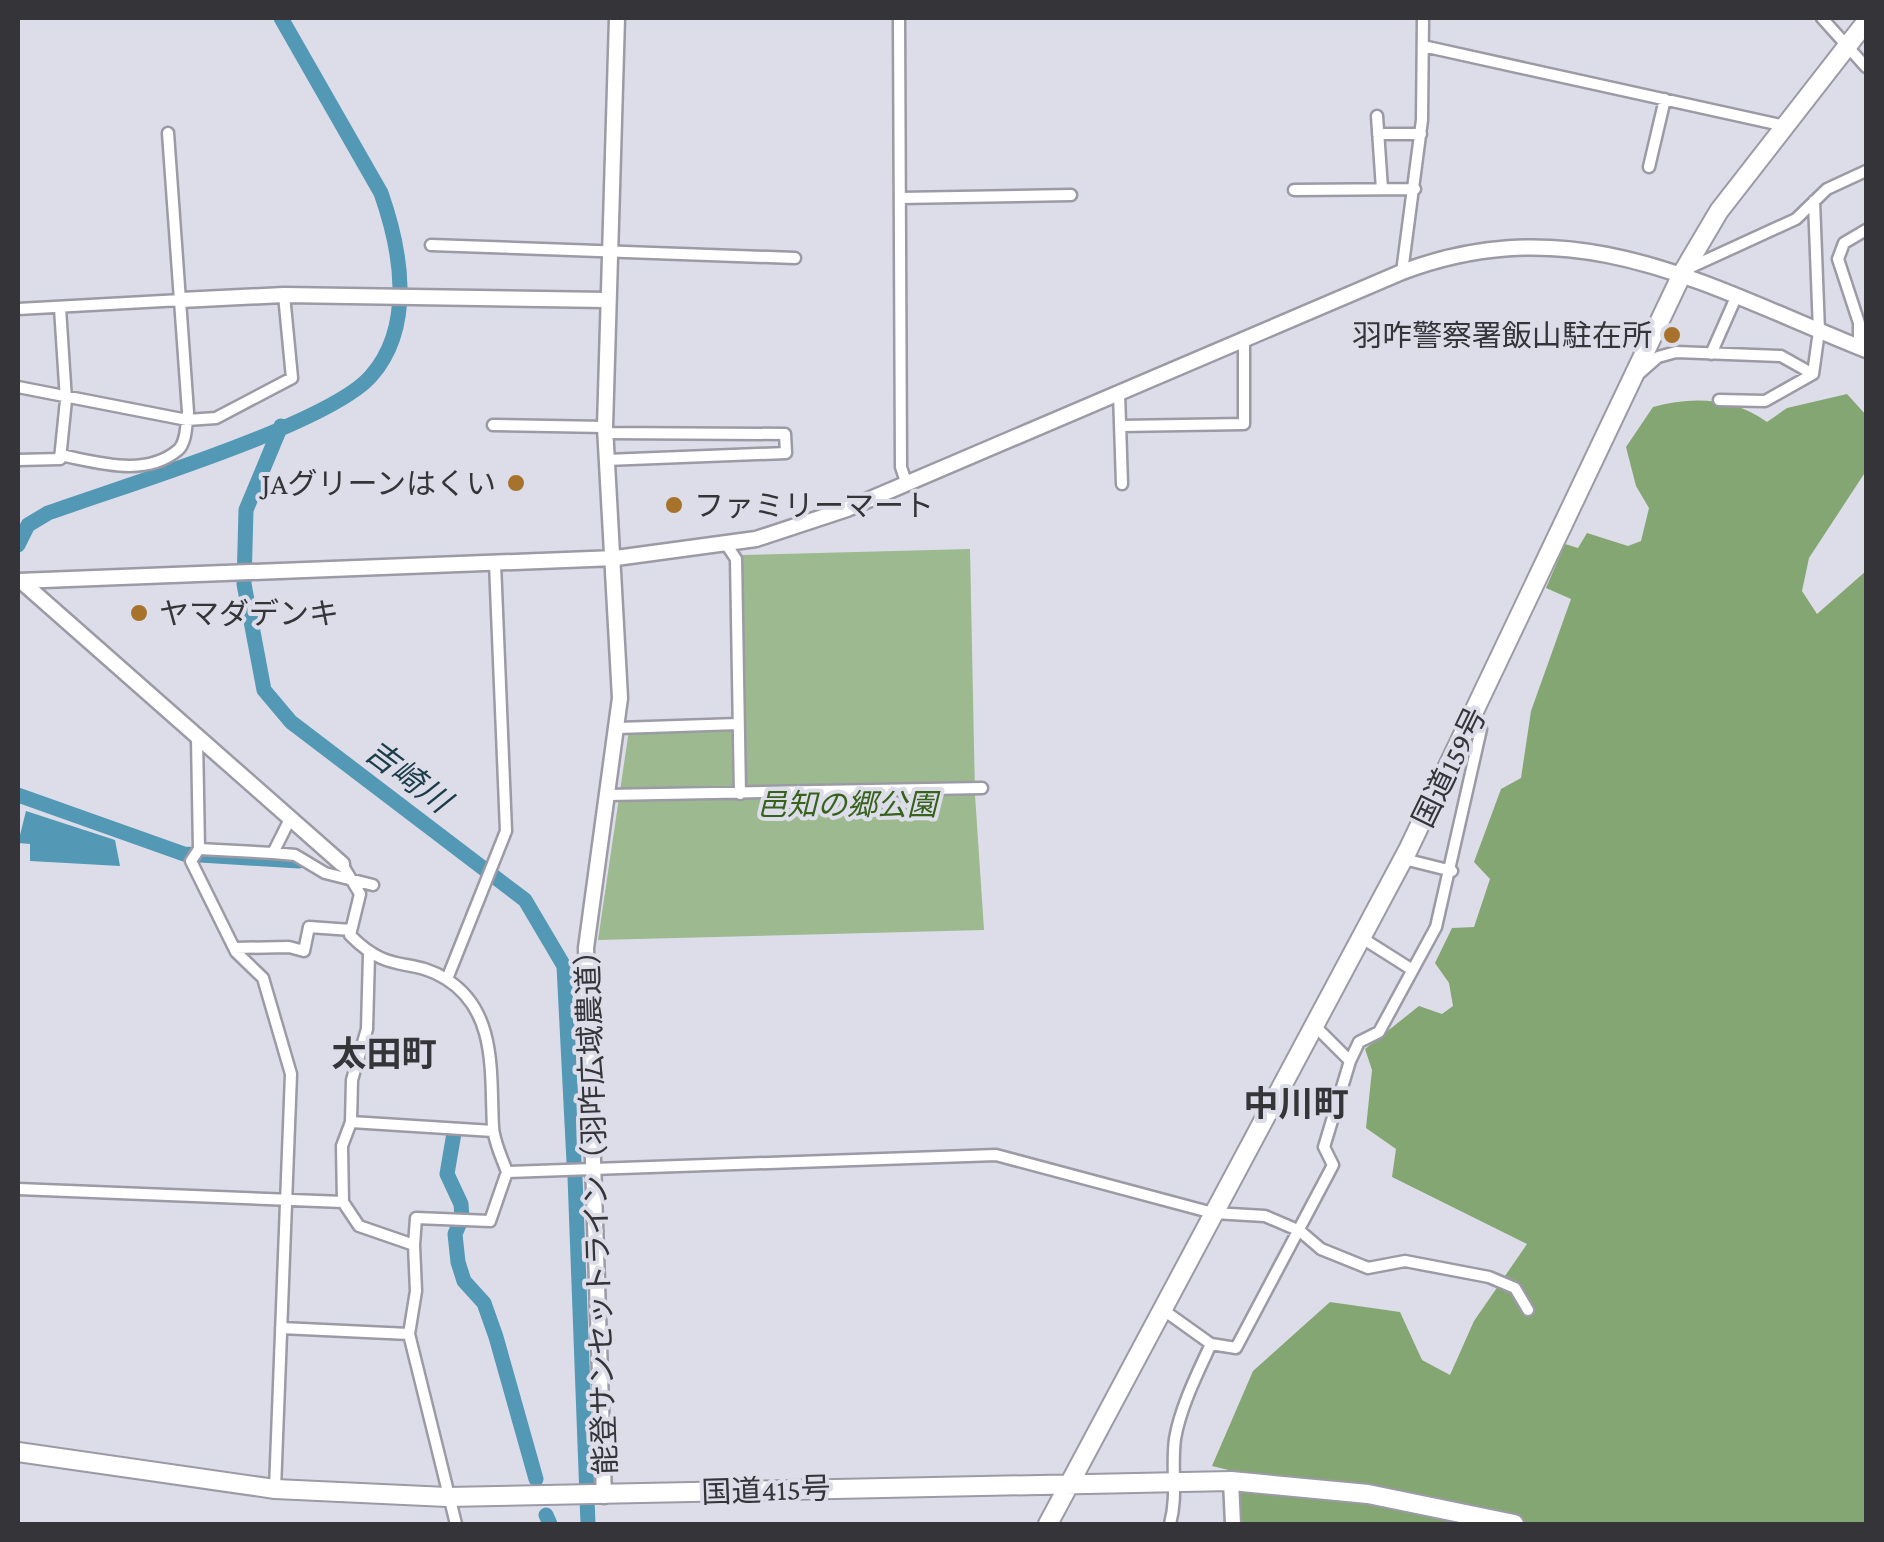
<svg xmlns="http://www.w3.org/2000/svg" width="1884" height="1542" viewBox="0 0 1884 1542" font-family="'Crimson Pro','Noto Sans JP',serif">
<style>
.green{fill:#9cb98f}
.forest{fill:#84a673}
.water{fill:#5398b5}
.lines{fill:none;stroke-linecap:round;stroke-linejoin:round}
.river{stroke:#5398b5;stroke-width:15}
.street-casing{stroke:#9b9aa5;stroke-width:15}
.secondary-casing{stroke:#9b9aa5;stroke-width:19}
.highway-casing{stroke:#9b9aa5;stroke-width:22}
.street{stroke:#fff;stroke-width:10}
.secondary{stroke:#fff;stroke-width:14}
.highway{stroke:#fff;stroke-width:18}
.poi-dot{fill:#a7732c;stroke:#dddde9;stroke-width:4}
.labels{text-anchor:middle;dominant-baseline:central;stroke-width:8;stroke-linejoin:round;paint-order:stroke}
.poi-label{font-size:30px;fill:#343439;stroke:#dddde9;text-anchor:end}
.street-label{font-size:30px;fill:#343439;stroke:#dddde9}
.park-label{font-size:30px;font-style:italic;fill:#36621b;stroke:#dddde9}
.water-label{font-size:32px;font-style:italic;fill:#1b3c49;stroke:#dddde9}
.quarter-label{font-size:35px;font-weight:bold;fill:#343439;stroke:#dddde9}
</style>
<rect width="100%" height="100%" fill="#dddde9"/>
<path class="green" d="M970,549L975,795L984,930L598,940L629,730L745,725L741,555Z"/>
<path class="forest" d="M1847,394L1866,415V471L1809,558L1802,591L1817,614L1866,571V1524H1243L1238,1509L1245,1474L1212,1466L1253,1371L1330,1302L1400,1312L1422,1360L1450,1375L1474,1321L1527,1244L1392,1177L1396,1149L1366,1128L1372,1070L1365,1049L1419,1006L1442,1014L1453,1006L1449,983L1435,963L1452,928L1474,927L1490,879L1474,862L1501,789L1521,778L1531,711L1571,599L1546,588L1565,544L1578,548L1587,533L1628,546L1641,541L1649,508L1636,486L1626,447L1653,407C1692,396 1734,398 1767,422L1787,408Z"/>
<path class="water" d="M26,811L115,840L120,866L30,861V844L18,843Z"/>
<g class="lines">
<path class="river" d="M281,426L246,510L244,584L264,690L291,722L525,900L564,966L574,1162
M18,545L28,525L48,513C117,488 330,424 371,376C415,326 401,250 381,193L281,18
M18,795L184,854L299,861
M454,1133L447,1174L461,1204L462,1218L455,1234L458,1262L464,1281L484,1303L496,1337L536,1479
M575,1177L588,1524
M546,1515L550,1524"/>
<defs>
<path id="street" d="M899,18L901,467L906,482
M1822,18L1866,67
M1423,46L1785,126
M1377,116L1382,189
M1378,134H1421
M1649,167L1665,99
M1294,190L1415,189
M900,198L1071,195
M431,245L795,258
M1689,268L1796,219L1827,189L1866,171
M1402,272L1422,120L1423,18
M18,309L181,300
M1859,347V323L1838,259L1844,243L1866,230
M1711,354L1737,295
M1641,372L1658,357L1676,352L1781,356L1813,374
M18,387L187,420L216,418L292,378L284,295
M1119,393L1122,484
M1719,400L1765,401L1813,374L1819,331L1814,201
M493,425L605,427
M1120,426L1244,424V340
M606,433L785,434L786,453L606,460
M60,455C97,462 145,478 178,450C187,442 186,423 188,412L168,133
M18,460L60,459L66,400L60,308
M726,544L736,559L740,794
M618,728L738,724
M197,738L199,849L191,861L236,952L263,978L291,1074L275,1489
M608,795L982,788
M199,849L273,853L290,819
M273,853L295,855L325,873L373,885
M1404,859L1452,871
M342,864L360,894L350,935C390,976 410,956 446,979C498,1011 490,1075 493,1127C494,1142 502,1158 507,1172L996,1155L1213,1213L1265,1216L1300,1231L1321,1249L1368,1268L1405,1261L1489,1277L1515,1288L1528,1310
M1362,938L1411,969
M234,948L289,947L304,951L309,927L351,930
M369,954L367,1029L352,1080L351,1122L342,1146L343,1202L359,1226L414,1245L416,1291L409,1334L456,1524
M447,979L506,831L495,563
M1314,1025L1350,1061
M351,1122L493,1131
M18,1189L343,1202
M414,1245L416,1218L490,1221L507,1172
M1162,1309L1211,1344
M281,1328L409,1334
M1170,1524C1178,1495 1171,1468 1175,1439C1180,1408 1198,1372 1211,1344L1236,1348L1333,1165L1324,1147L1350,1061L1359,1042L1379,1032L1436,927L1481,729L1472,721"/>
<path id="secondary" d="M181,300L284,295L606,300
M18,581L616,558L756,539L847,509L1402,272C1577,206 1708,287 1866,350
M21,581L342,864
M1231,1481L1233,1524
M604,1496L586,948L620,698L605,427L617,18"/>
<path id="highway" d="M18,1452L275,1489L447,1497L1231,1481L1368,1494L1514,1524
M1048,1524L1408,850L1683,272L1719,211L1866,22"/>
</defs>
<use href="#street" class="street-casing"/>
<use href="#secondary" class="secondary-casing"/>
<use href="#highway" class="highway-casing"/>
<use href="#street" class="street"/>
<use href="#secondary" class="secondary"/>
<use href="#highway" class="highway"/>
</g>
<g class="poi-dot">
<circle cx="1672" cy="335" r="10"/>
<circle cx="516" cy="483" r="10"/>
<circle cx="674" cy="505" r="10"/>
<circle cx="139" cy="613" r="10"/>
</g>
<g class="labels">
<g class="poi-label">
<text x="1652" y="335">羽咋警察署飯山駐在所</text>
<text x="496" y="483">JAグリーンはくい</text>
<text x="694" y="505" text-anchor="start">ファミリーマート</text>
<text x="159" y="613" text-anchor="start">ヤマダデンキ</text>
</g>
<g class="street-label">
<text transform="translate(1449 767) rotate(-64)">国道159号</text>
<text transform="translate(596 1205) rotate(-92)">能登サンセットライン（羽咋広域農道）</text>
<text transform="translate(766 1490) rotate(-2)">国道415号</text>
</g>
<g class="park-label">
<text x="847" y="804">邑知の郷公園</text>
</g>
<g class="water-label">
<text transform="translate(408 776) rotate(37)">吉崎川</text>
</g>
<g class="quarter-label">
<text x="384" y="1054">太田町</text>
<text x="1296" y="1104">中川町</text>
</g>
</g>
<rect width="1884" height="1542" fill="none" stroke="#343439" stroke-width="40"/>
</svg>
